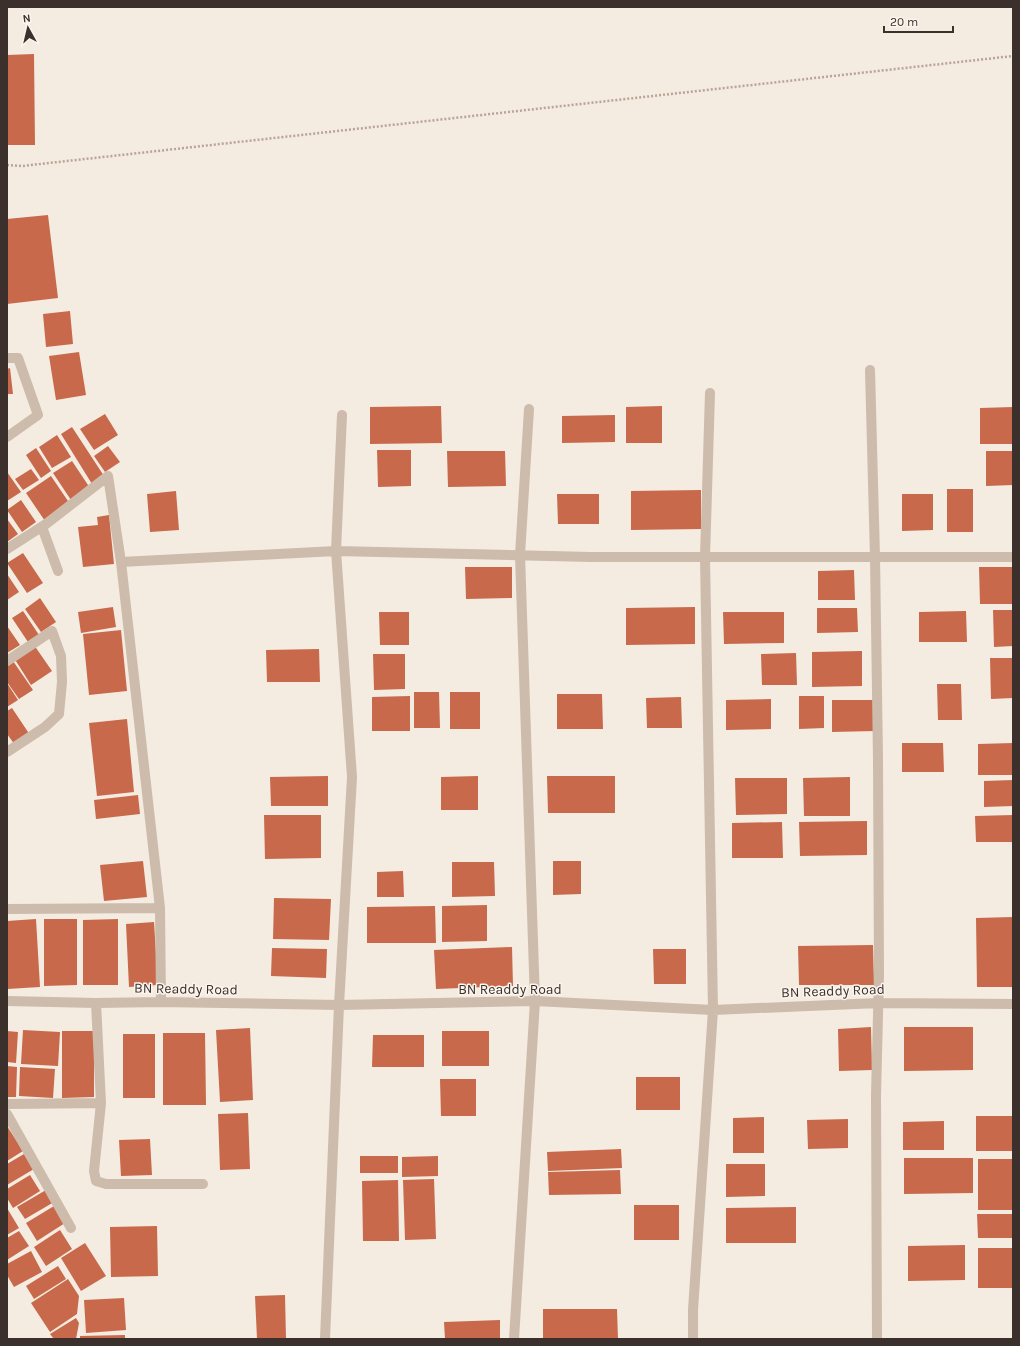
<svg xmlns="http://www.w3.org/2000/svg" width="1020" height="1346" viewBox="0 0 1020 1346" font-family="Karla,sans-serif">
<style>
.building{fill:#c8694b}
.lines{fill:none;stroke-linecap:round;stroke-linejoin:round}
.path{stroke:#b9a596;stroke-width:2.5;stroke-dasharray:2 2;stroke-linecap:butt}
.minor{stroke:#cdbbac;stroke-width:10}
.labels{text-anchor:middle;dominant-baseline:central;stroke-width:3;stroke-linejoin:round;paint-order:stroke}
.street-label{font-size:14px;fill:#3b302b;stroke:#fbf5ee}
</style>
<rect width="100%" height="100%" fill="#f4ebe1"/>
<path class="building" d="M34,54L35,145H7V55Z
M48,215L58,298L7,304V219Z
M70,311L73,344L46,347L43,314Z
M79,352L86,395L56,400L49,356Z
M10,368L13,394H7V369Z
M441,406L442,443L370,444V407Z
M662,406V443H626V407Z
M1013,407V444H980V408Z
M105,414L118,435L94,450L80,429Z
M615,415V442L562,443V416Z
M72,427L104,476L92,484L61,434Z
M57,435L71,457L52,468L39,447Z
M108,446L120,462L105,472L94,456Z
M36,448L51,471L41,478L26,455Z
M377,450H411V486L378,487Z
M447,451H505L506,486L448,487Z
M986,451H1013V485L986,486Z
M72,461L90,488L71,500L53,473Z
M31,469L39,480L23,490L15,479Z
M7,472L21,492L7,501Z
M51,476L70,504L45,521L26,493Z
M947,489H973V532H947Z
M701,490V529L631,530V491Z
M176,491L179,530L150,532L147,494Z
M557,494H599V524H558Z
M902,494H933V530L902,531Z
M21,500L36,522L22,532L7,510Z
M109,515L114,564L83,567L78,527L98,525L97,517Z
M7,519L18,534L7,542Z
M23,553L43,583L27,593L7,563Z
M465,567H512V598L466,599Z
M979,567H1013V604H980Z
M854,570L855,600H818V571Z
M7,574L19,592L7,600Z
M40,598L56,622L41,632L25,609Z
M113,607L116,627L81,633L78,612Z
M695,607V644L626,645V608Z
M817,608H857L858,632L817,633Z
M993,610H1013V646L994,647Z
M23,611L39,635L28,642L12,618Z
M966,611L967,642H919V612Z
M379,612H409V645H380Z
M723,612H784V643L724,644Z
M7,626L20,645L7,653Z
M121,630L127,691L89,695L83,634Z
M34,645L52,671L31,685L14,658Z
M319,649L320,682H267L266,650Z
M862,651V686L812,687V652Z
M796,653L797,685H762L761,654Z
M373,654H405V689L374,690Z
M990,658H1013V698L991,699Z
M13,661L33,690L19,699L7,682V665Z
M7,683L18,700L7,707Z
M937,684H961L962,720H938Z
M414,692H439L440,728H414Z
M450,692H480V729H450Z
M557,694H602L603,729H557Z
M410,696V731H372V697Z
M799,696H824V728L799,729Z
M681,697L682,728H647L646,698Z
M771,699V729L726,730V700Z
M832,700H874L875,731L832,732Z
M12,708L30,735L15,745L7,734V711Z
M127,719L134,792L97,796L89,723Z
M902,743H943L944,772H902Z
M1013,743V775H978V744Z
M328,776V806H271L270,777Z
M478,776V810H441V777Z
M547,776H615V813H548Z
M850,777V816H804L803,778Z
M735,778H787V814L736,815Z
M1013,780V806L984,807V781Z
M138,795L140,814L96,819L94,800Z
M264,815H321V858L265,859Z
M1013,815V842H976L975,816Z
M867,821V855L800,856L799,822Z
M782,822L783,858H732V823Z
M143,861L147,897L104,901L100,865Z
M553,861H581V894L553,895Z
M452,862H494L495,896L452,897Z
M403,871L404,897H377V872Z
M274,898L331,899L329,940L273,939Z
M487,905V941L442,942V906Z
M435,906L436,943H367V907Z
M1013,917V987H977L976,918Z
M36,919L40,987L7,989V921Z
M44,919H77V985L44,986Z
M118,919V985H83V920Z
M154,922L158,985L129,987L126,924Z
M873,945L874,985H799L798,946Z
M512,947L513,986L436,989L434,950Z
M272,948L327,949L326,978L271,976Z
M653,949H686V984H654Z
M871,1027L872,1070L839,1071L838,1029Z
M904,1027H973V1070L904,1071Z
M250,1028L253,1100L220,1102L216,1030Z
M23,1030L60,1032L58,1066L21,1064Z
M7,1031L18,1032L16,1063L7,1062Z
M62,1031H94V1097L62,1098Z
M442,1031H489V1066H442Z
M163,1033H205L206,1105H163Z
M123,1034H155V1098H123Z
M373,1035H424V1067H372Z
M7,1066L17,1067L16,1097H7Z
M20,1067L55,1069L53,1098L19,1096Z
M636,1077H680V1110H636Z
M440,1079H476V1116H441Z
M248,1113L250,1169L220,1170L218,1114Z
M976,1116H1013V1151H976Z
M764,1117V1153H733V1118Z
M848,1119V1148L808,1149L807,1120Z
M944,1121V1150H903V1122Z
M7,1126L23,1151L7,1161Z
M150,1139L152,1175L121,1176L119,1140Z
M621,1149L622,1168L548,1171L547,1152Z
M24,1154L34,1169L7,1185V1164Z
M360,1156H398V1173H360Z
M438,1156V1176L402,1177V1157Z
M904,1158H973V1193L904,1194Z
M978,1159H1013V1210H978Z
M726,1164H765V1196L726,1197Z
M620,1170L621,1194L549,1195L548,1172Z
M30,1175L40,1191L13,1208L7,1198V1189Z
M434,1179L436,1239L405,1240L403,1180Z
M398,1180L399,1241H363L362,1181Z
M46,1190L54,1202L25,1219L17,1207Z
M634,1205H679V1240H634Z
M54,1206L65,1223L37,1241L26,1223Z
M796,1207V1243H726V1208Z
M7,1208L19,1228L7,1235Z
M977,1214H1013V1238H978Z
M157,1226L158,1276L111,1277L110,1227Z
M60,1230L72,1249L46,1266L34,1247Z
M19,1231L29,1246L7,1260V1238Z
M85,1243L106,1276L81,1291L61,1258Z
M965,1245V1280L908,1281V1246Z
M978,1248H1013V1288H978Z
M31,1251L42,1272L14,1287L7,1275V1264Z
M58,1266L66,1279L34,1299L26,1286Z
M68,1279L79,1296L77,1314L50,1332L31,1303Z
M285,1295L286,1339H257L255,1296Z
M124,1298L126,1330L86,1333L84,1300Z
M543,1309H617L618,1339H543Z
M76,1318L79,1323L76,1339H54L50,1334Z
M500,1320V1339H445L444,1322Z
M125,1335V1339H80V1336Z"/>
<g class="lines">
<path class="path" d="M7,165L22,166L1013,56"/>
<path class="minor" d="M7,358H18L38,415L7,437
M870,370L875,557L878,759L879,975L876,1095L877,1339
M42,527L58,571
M7,549L46,524L108,476L121,562L160,908L161,1002
M121,562L336,551L591,557H1013
M7,661L52,631L61,656L62,682L59,714L45,727L7,752
M7,909L160,908
M7,1001L96,1003L161,1002L339,1005L535,1001L713,1010L879,1003L1013,1004
M101,1103L94,1171L96,1181L106,1184H203
M7,1104L101,1103L96,1003
M7,1114L71,1228
M325,1339L339,1005L352,777L336,551L342,415
M514,1339L535,1001L520,555L529,409
M693,1339V1310L713,1010L705,557L710,393"/>
</g>
<g class="labels">
<g class="street-label">
<text transform="translate(186 989) rotate(1)">BN Readdy Road</text>
<text x="510" y="989">BN Readdy Road</text>
<text transform="translate(833 991) rotate(-2)">BN Readdy Road</text>
</g>
</g>
<rect width="1020" height="1346" fill="none" stroke="#3b302b" stroke-width="16"/>
<g transform="translate(28 28) rotate(352)" stroke="#fbf5ee" stroke-width="3" paint-order="stroke">
<path d="M0-3L7 15L0 10L-7 15Z" fill="#3b302b"/>
<text y="-6" font-size="11" font-weight="bold" text-anchor="middle" fill="#3b302b">N</text>
</g>
<path d="M884 26v6h69v-6" fill="none" stroke="#3b302b" stroke-width="2"/>
<text x="890" y="26" font-size="12" fill="#3b302b" stroke="#fbf5ee" stroke-width="3" paint-order="stroke">20 m</text>
</svg>
